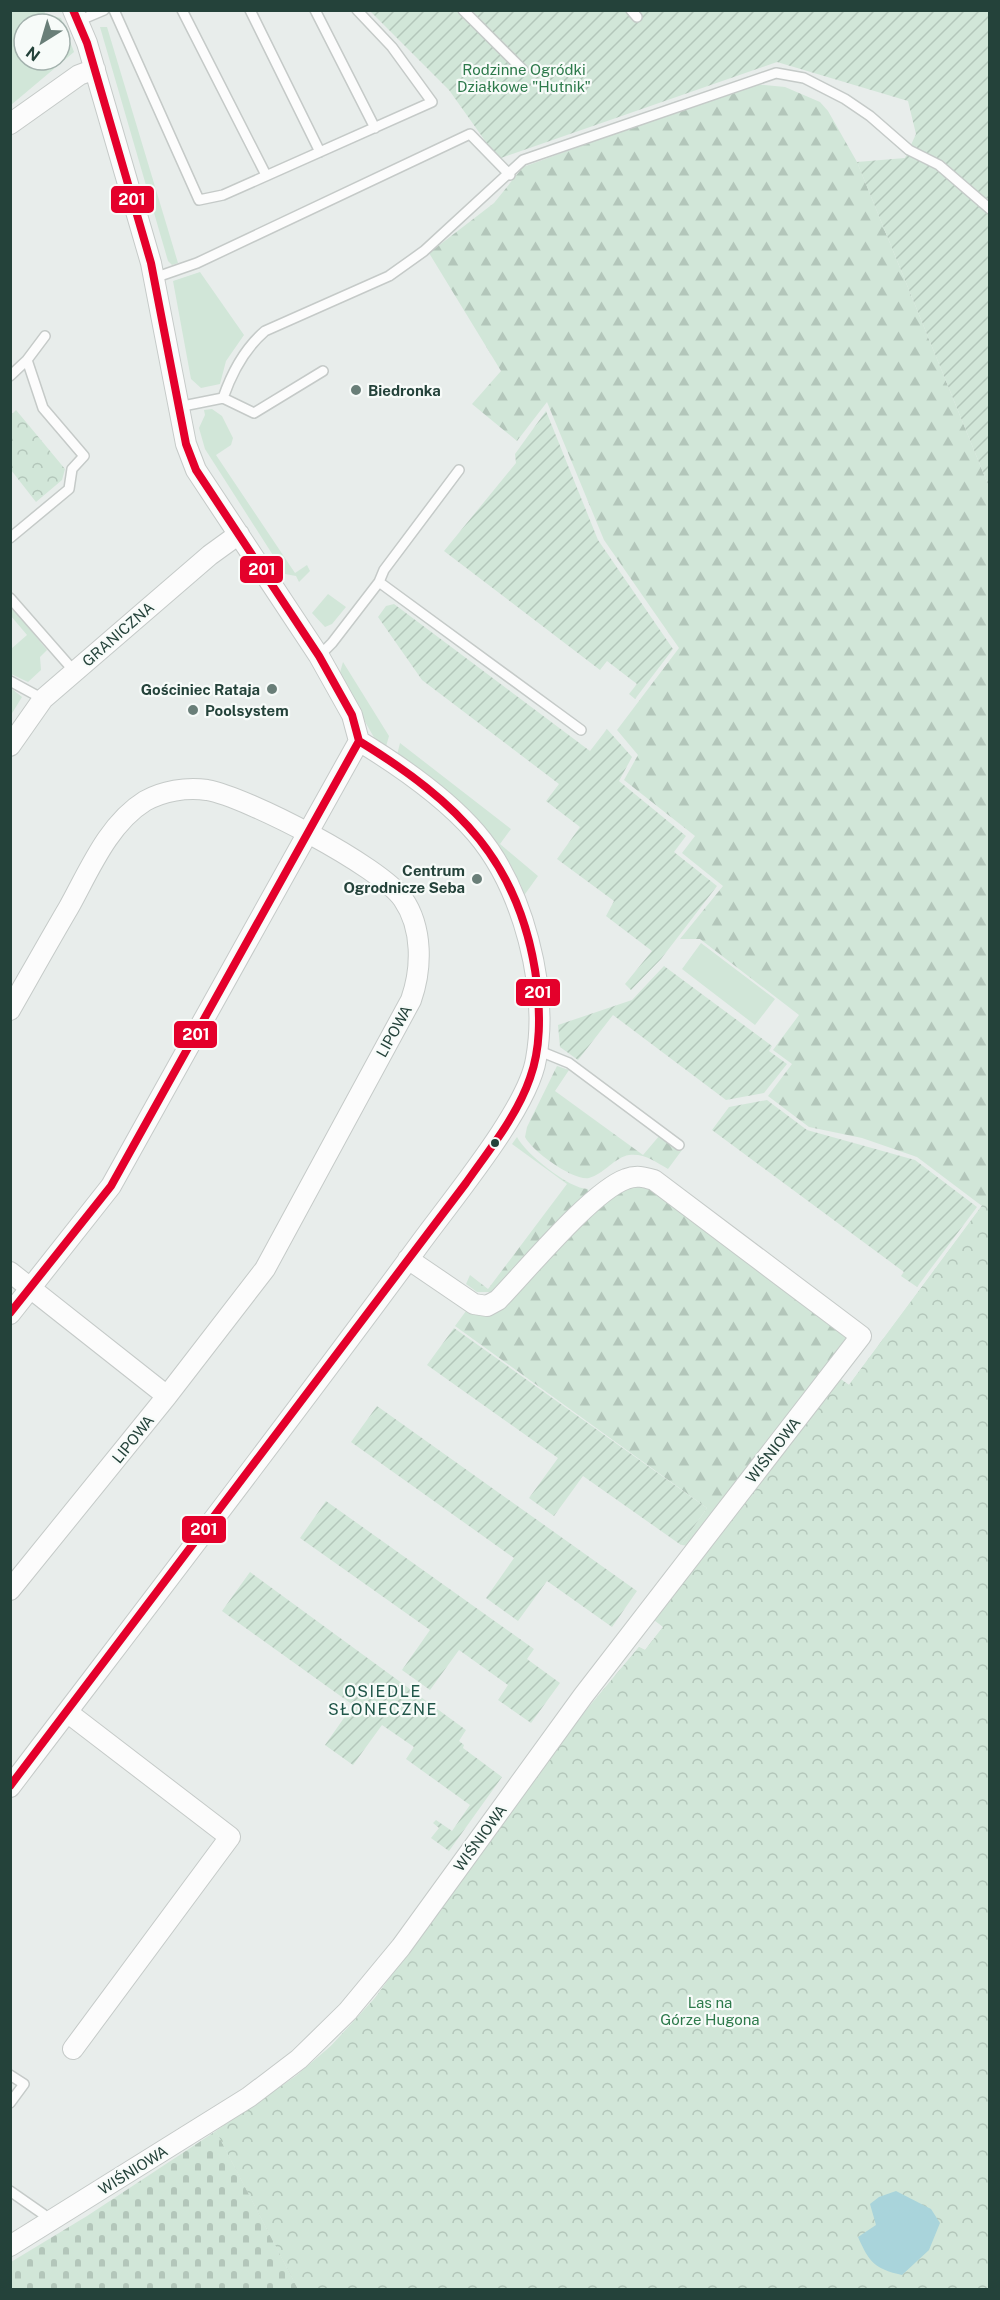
<svg xmlns="http://www.w3.org/2000/svg" width="1000" height="2300" viewBox="0 0 1000 2300" font-family="'Public Sans',sans-serif">
<style>
.grass{fill:#d1e6d8;fill-rule:evenodd}
.forest{fill:url(#forest-firs)}
.cemetery{fill:url(#cemetery-stones)}
.park{fill:url(#park-crowns)}
.garden{fill:url(#garden-furrows)}
.water{fill:#a9d4db}
.lines{fill:none;stroke-linecap:round;stroke-linejoin:round}
.lane-casing{stroke:#c5cac8;stroke-width:12}
.street-casing{stroke:#c5cac8;stroke-width:22}
.lane{stroke:#fcfcfc;stroke-width:9}
.street{stroke:#fcfcfc;stroke-width:20}
.bus-1-casing{stroke:#f7fbf9;stroke-width:12}
.bus-1{stroke:#e4002b;stroke-width:8}
.poi-dot{fill:#697e78;stroke:#f7fbf9;stroke-width:2}
.bus-dot{fill:#24423a;stroke:#f7fbf9;stroke-width:2}
.labels{text-anchor:middle;dominant-baseline:central;stroke-width:4.5;stroke-linejoin:round;paint-order:stroke}
.park-label{font-size:15px;fill:#2d7a4b;stroke:#f7fbf9}
.poi-label{font-size:15px;font-weight:bold;fill:#24423a;stroke:#f7fbf9;text-anchor:start}
.street-label{font-size:15px;fill:#24423a;stroke:#f7fbf9}
.neighbourhood-label{font-size:16px;letter-spacing:1.5px;fill:#1f5548;stroke:#f7fbf9}
.line-badge{stroke:#f7fbf9;stroke-width:2}
.badge-label{font-size:16px;text-anchor:middle;font-weight:bold;fill:#fff}
</style>
<defs>
<pattern id="forest-firs" width="22" height="20" patternUnits="userSpaceOnUse" patternTransform="scale(1.5)"><rect width="22" height="20" fill="#d1e6d8"/><path d="M5 1l3.5 6h-7zM16 11l3.5 6h-7z" fill="#b3c6ba"/></pattern>
<pattern id="cemetery-stones" width="16" height="16" patternUnits="userSpaceOnUse" patternTransform="scale(1.5)"><rect width="16" height="16" fill="#d1e6d8"/><path d="M2 7V4a2 2 0 0 1 4 0v3zM10 15v-3a2 2 0 0 1 4 0v3z" fill="#b3c6ba"/></pattern>
<pattern id="park-crowns" width="20" height="18" patternUnits="userSpaceOnUse" patternTransform="scale(1.5)"><rect width="20" height="18" fill="#d1e6d8"/><path d="M2 6a3 3 0 1 1 6 0M12 15a3 3 0 1 1 6 0" fill="none" stroke="#b3c6ba"/></pattern>
<pattern id="garden-furrows" width="10" height="10" patternUnits="userSpaceOnUse" patternTransform="scale(1.5)"><rect width="10" height="10" fill="#d1e6d8"/><path d="M-1 1l2-2M0 10L10 0M9 11l2-2" fill="none" stroke="#b3c6ba"/></pattern>
</defs>
<rect width="100%" height="100%" fill="#e8edeb"/>
<path class="grass" d="M11,10L44,11L46,15L61,18L74,52L11,105ZM24,24H60V60H24Z
M100,27H107L178,263L172,265L168,261Z
M200,272L244,335L226,361L220,384L201,388L191,379L173,281Z
M212,409L222,416L233,438L231,445L216,455L295,573L307,565L310,571L299,582L296,576L285,574L205,449L199,428L205,415L204,410Z
M328,594L346,607L332,624L325,627L312,613Z
M11,606L47,650L40,657L41,670L28,682L11,674V649L27,635L11,616Z
M343,662L389,736L385,750L376,741L339,676Z
M11,688L22,697L11,715Z
M400,743L511,829L500,844L538,876L520,901L517,894L522,888C495,826 460,801 409,761L401,762L396,759Z
M701,943L775,999L755,1025L682,969Z"/>
<path class="forest" d="M753,84L785,87L820,102L828,111L857,162L989,487V2289H298L216,2131L296,2076L331,2046L375,1998L588,1708L639,1647L645,1650L663,1627L839,1378L849,1385L982,1206L917,1157L862,1138L809,1127L768,1096L792,1064L773,1050L799,1015L700,939H680L723,886L682,853L695,836L624,780L638,755L617,730L679,648L604,540L547,402L517,441L472,404L501,371L429,253L494,203L523,167Z
M557,1066L569,1070L555,1091L643,1155L660,1135L682,1150L668,1169C656,1162 644,1153 629,1155C615,1157 604,1174 589,1178C573,1181 532,1151 525,1137L527,1127Z
M517,1137C525,1153 569,1189 588,1189V1194L495,1292H477L466,1284L470,1275L488,1289L567,1184L512,1144Z
M639,1181L674,1199L672,1206L850,1341L691,1546L681,1545L707,1508L455,1326L469,1307L479,1313L600,1200Z"/>
<path class="cemetery" d="M216,2131L298,2289H11V2262L87,2216Z"/>
<path class="park" d="M16,410L65,469L62,480L36,502L11,470V415Z
M989,1196V2289H298L216,2131L296,2076L331,2046L375,1998L531,1783L588,1708L639,1647L645,1650L663,1627L650,1617L839,1378L849,1385Z"/>
<path class="garden" d="M370,11H989V487L857,162L905,158L916,134L908,101L777,62L498,159L449,90Z
M546,411L598,540L673,649L635,699L629,694L637,684L607,661L600,670L444,551L516,463L515,454Z
M394,604L590,751L607,729L632,757L619,781L686,836L674,852L717,886L661,959L631,990L625,984L652,951L606,916L614,901L557,859L580,827L546,801L559,784L422,680L378,617L386,606Z
M664,966L772,1046L769,1051L787,1064L764,1093L726,1100L613,1015L578,1060L560,1047L558,1025L632,1000Z
M767,1100L807,1130L915,1160L977,1207L917,1287L901,1276L904,1272L712,1130L729,1107Z
M454,1328L707,1508L681,1545L583,1476L554,1516L529,1498L558,1458L427,1365Z
M377,1406L637,1591L612,1627L547,1581L518,1621L486,1598L514,1558L351,1442Z
M326,1501L534,1649L527,1659L560,1683L531,1723L498,1700L508,1685L459,1650L430,1690L402,1670L430,1630L300,1538Z
M250,1572L466,1730L459,1741L464,1745L463,1748L502,1777L449,1851L431,1838L439,1828L433,1823L436,1820L452,1831L470,1805L406,1759L414,1747L382,1725L353,1765L325,1745L353,1705L222,1611Z"/>
<path class="water" d="M896,2191L931,2209L940,2223L929,2250L902,2275C875,2269 869,2262 858,2237L876,2225L870,2204L879,2197Z"/>
<g class="lines">
<defs>
<path id="lane" d="M114,10L199,200L223,195L432,102L392,47L357,10
M182,10L266,175
M250,10L320,152
M315,10L375,128
M463,10L523,70
M631,10L637,17
M78,21L104,10
M154,278L197,263L470,134L510,175
M10,376L27,360L45,336
M223,398C232,372 244,349 265,331L389,276L424,251L523,160L776,73L804,78L845,99L870,116L909,150L939,165L990,209
M178,407L223,398L254,413L323,371
M10,538L69,489L72,469L84,456L43,408L27,360
M379,582L581,730
M10,598L74,671
M319,656L332,643L379,582L384,570L459,470
M10,681L43,699
M537,1050L569,1063L679,1145
M10,2075L24,2084L10,2103
M10,2191L43,2214L50,2222"/>
<path id="street" d="M73,10L87,43L151,263L186,444L196,470L319,656L352,715L359,741
M10,124L79,75L95,69
M10,746L43,699L210,555L239,534
M10,1010C30,975 49,941 69,907C89,871 108,824 145,801C163,791 186,787 207,790C247,797 380,866 403,899C423,928 422,969 411,1000L265,1269L167,1396L10,1590
M10,1272L167,1396
M10,1314L111,1186L359,741
M67,1712L230,1837L73,2049
M10,1787C146,1608 283,1430 416,1249C448,1204 528,1110 536,1059C549,988 523,888 476,833C445,797 400,766 359,741
M10,2246L249,2097L299,2059L348,2011L401,1947L583,1696L861,1336L654,1180C644,1177 636,1175 626,1179C592,1191 527,1270 498,1300L487,1306L474,1304L408,1259"/>
</defs>
<use href="#lane" class="lane-casing"/>
<use href="#street" class="street-casing"/>
<use href="#lane" class="lane"/>
<use href="#street" class="street"/>
<defs>
<path id="bus-1" d="M73,10L87,43L151,263L186,444L196,470L319,656L352,715L359,741
M10,1313L111,1186L359,741
M10,1786L466,1183C489,1150 517,1116 530,1078C541,1048 540,1015 537,984C522,862 458,802 359,741"/>
</defs>
<use href="#bus-1" class="bus-1-casing"/>
<use href="#bus-1" class="bus-1"/>
</g>
<g class="poi-dot">
<circle cx="356" cy="390" r="6"/>
<circle cx="272" cy="689" r="6"/>
<circle cx="193" cy="710" r="6"/>
<circle cx="477" cy="879" r="6"/>
</g>
<circle class="bus-dot" cx="495" cy="1143" r="5"/>
<g class="labels">
<g class="park-label">
<text x="524" y="69">Rodzinne Ogródki<tspan x="524" dy="17">Działkowe "Hutnik"</tspan></text>
<text x="710" y="2002">Las na<tspan x="710" dy="17">Górze Hugona</tspan></text>
</g>
<g class="poi-label">
<text x="368" y="390">Biedronka</text>
<text x="260" y="689" text-anchor="end">Gościniec Rataja</text>
<text x="205" y="710">Poolsystem</text>
<text x="465" y="870" text-anchor="end">Centrum<tspan x="465" dy="17">Ogrodnicze Seba</tspan></text>
</g>
<g class="street-label">
<text transform="translate(118 634) rotate(-41)">GRANICZNA</text>
<text transform="translate(394 1031) rotate(-61)">LIPOWA</text>
<text transform="translate(133 1439) rotate(-51)">LIPOWA</text>
<text transform="translate(773 1450) rotate(-52)">WIŚNIOWA</text>
<text transform="translate(480 1838) rotate(-54)">WIŚNIOWA</text>
<text transform="translate(133 2170) rotate(-32)">WIŚNIOWA</text>
</g>
<g class="neighbourhood-label">
<text x="383" y="1691">OSIEDLE<tspan x="383" dy="18">SŁONECZNE</tspan></text>
</g>
</g>
<g class="line-badge">
<rect x="110" y="185" width="45" height="29" rx="6" fill="#e4002b"/>
<rect x="239" y="555" width="45" height="29" rx="6" fill="#e4002b"/>
<rect x="515" y="978" width="46" height="29" rx="6" fill="#e4002b"/>
<rect x="173" y="1020" width="45" height="29" rx="6" fill="#e4002b"/>
<rect x="181" y="1515" width="46" height="29" rx="6" fill="#e4002b"/>
</g>
<g class="badge-label">
<text x="132" y="205">201</text>
<text x="262" y="575">201</text>
<text x="538" y="998">201</text>
<text x="196" y="1040">201</text>
<text x="204" y="1535">201</text>
</g>
<rect width="1000" height="2300" fill="none" stroke="#24423a" stroke-width="24"/>
<g transform="translate(42 42) rotate(217)"><circle r="28" fill="#f7fbf9" stroke="#a3b1ad" stroke-width="1.5"/>
<path d="M0-4.5L10 22L0 15L-10 22Z" fill="#697e78"/>
<text y="-9" font-size="16" font-weight="bold" text-anchor="middle" fill="#24423a">N</text>
</g>
</svg>
